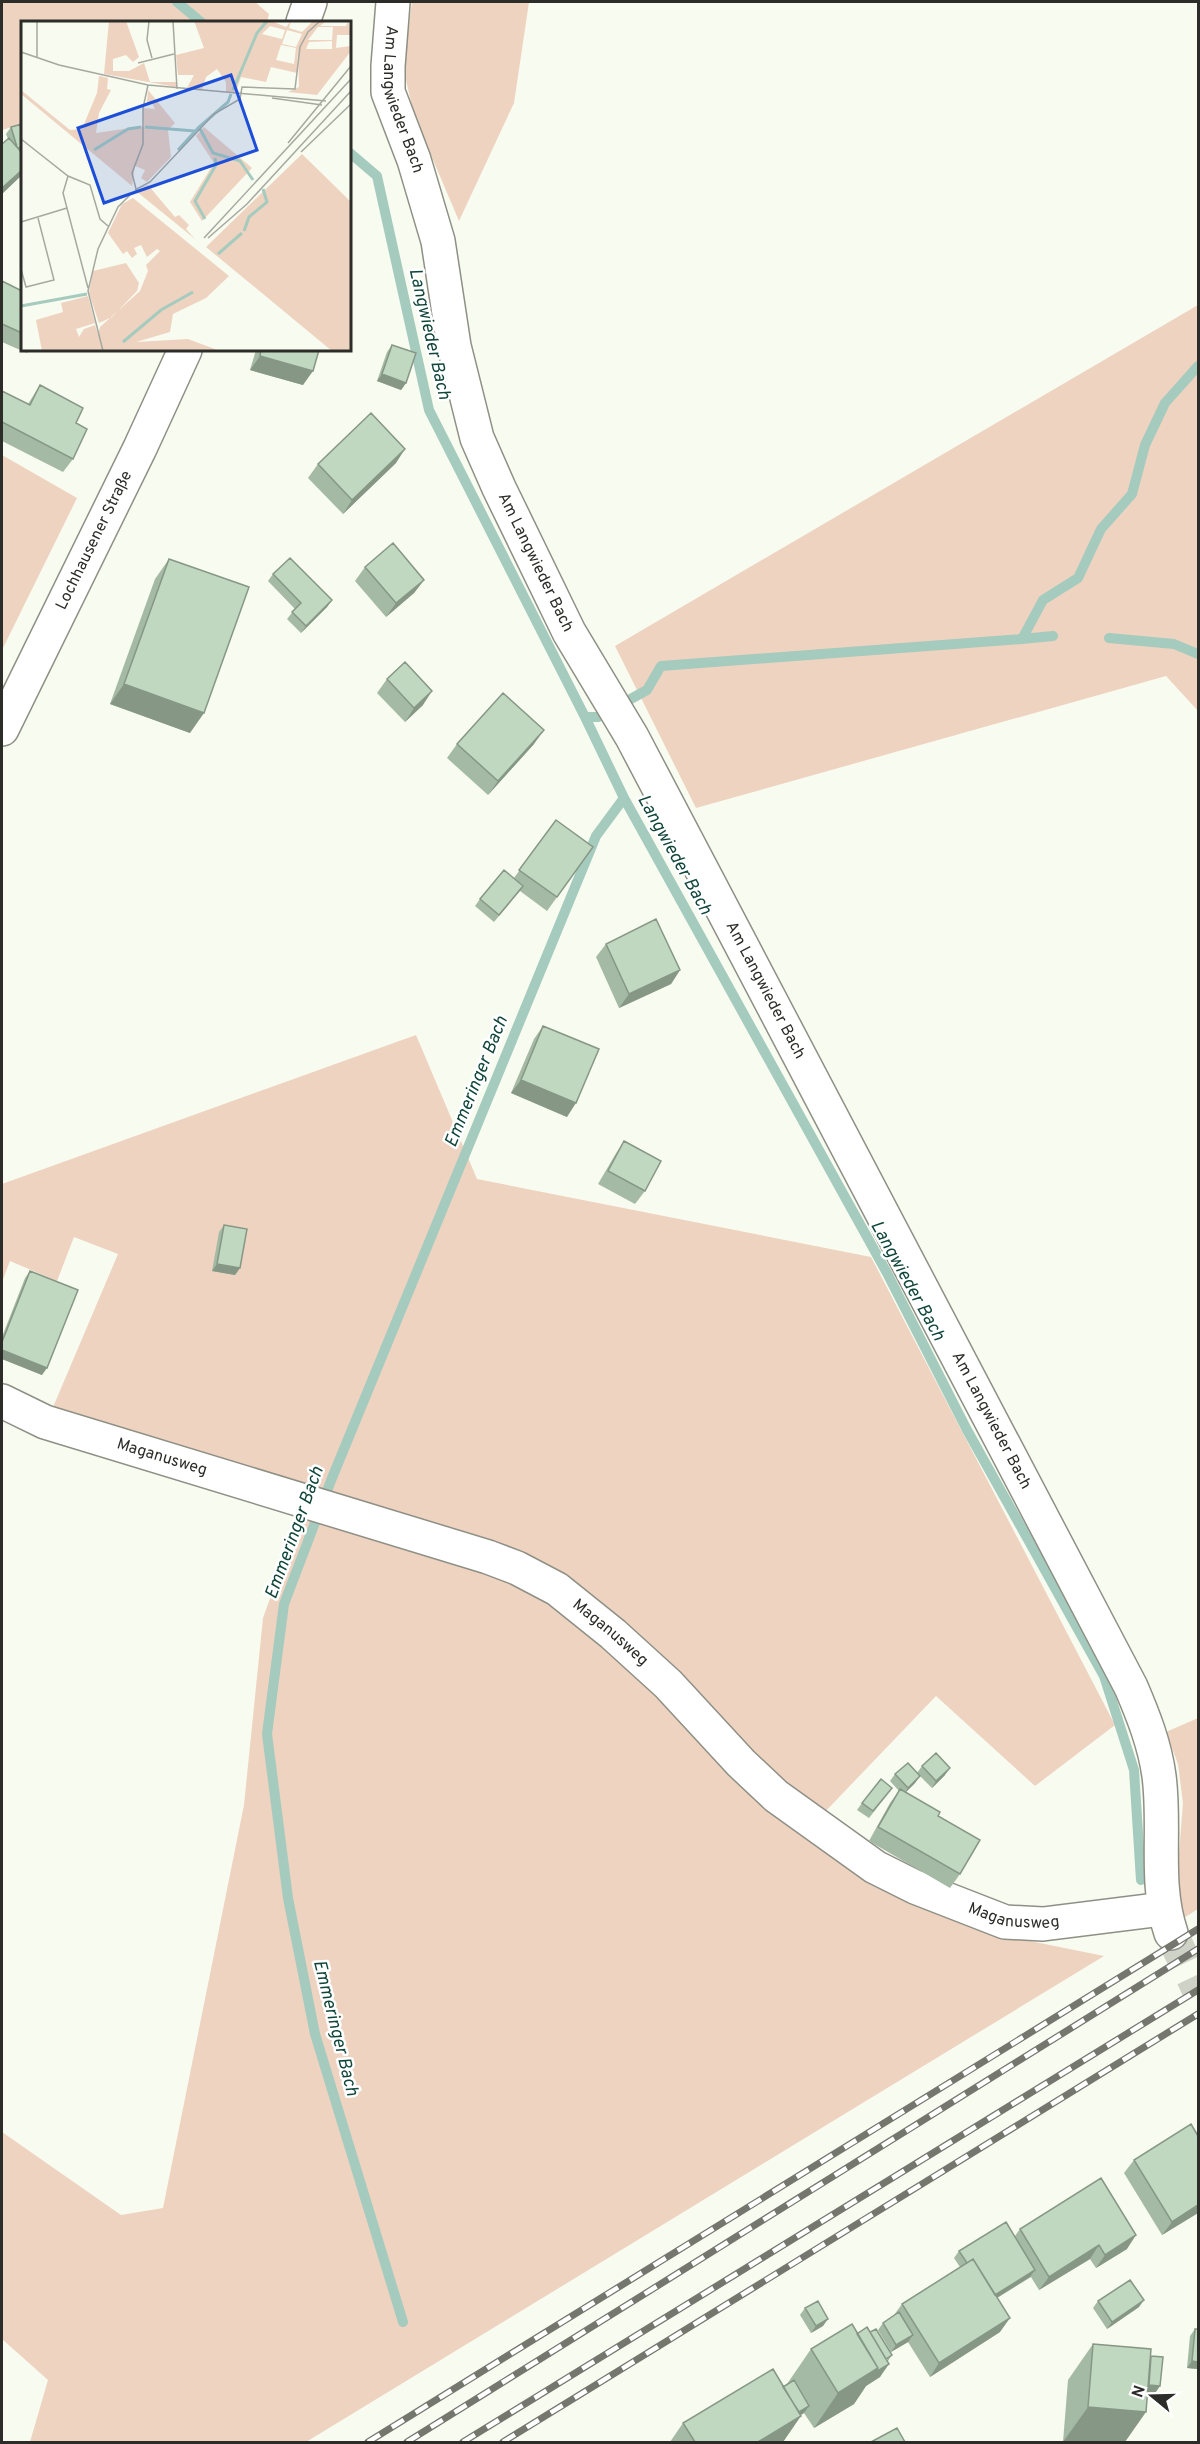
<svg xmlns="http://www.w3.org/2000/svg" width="1200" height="2444" viewBox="0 0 1200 2444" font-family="Overpass,sans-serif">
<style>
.green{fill:#eed3c0}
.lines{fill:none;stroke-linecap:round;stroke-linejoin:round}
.stream{stroke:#a5cbbf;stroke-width:10}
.minor-tunnel{stroke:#cfd2c7;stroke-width:33;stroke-dasharray:33 16;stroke-linecap:butt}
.minor-casing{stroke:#8e9085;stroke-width:36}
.major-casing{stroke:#8e9085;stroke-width:36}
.minor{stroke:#fff;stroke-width:33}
.major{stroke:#fff;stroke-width:33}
.rail-casing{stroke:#75776f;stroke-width:7}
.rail{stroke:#fff;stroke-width:4.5;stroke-dasharray:14;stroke-linecap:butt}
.wall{fill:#a4baa4}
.shaded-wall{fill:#869786}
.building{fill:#bfd8bf;stroke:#869786;stroke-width:1.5}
.labels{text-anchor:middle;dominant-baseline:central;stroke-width:5;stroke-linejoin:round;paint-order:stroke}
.street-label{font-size:16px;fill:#2c2d28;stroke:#fff}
.water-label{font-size:18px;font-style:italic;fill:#104539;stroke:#fff}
.inset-river{fill:none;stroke:#a5cbbf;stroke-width:3}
.inset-road{fill:none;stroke:#a6a99f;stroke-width:1.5}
.view{fill:#1d4ed8;fill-opacity:0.15;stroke:#1d4ed8;stroke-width:3}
.inset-edge{fill:none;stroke:#2c2d28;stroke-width:3}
</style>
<rect width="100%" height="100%" fill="#f8fbef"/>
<path class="green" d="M2,2H255L269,14L267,22H22V124L2,130Z
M412,2H529L514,103L459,221L414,115L403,67Z
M1198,305V711L1166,676L696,808L615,646Z
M2,455L77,498L2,650Z
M416,1035L477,1179L871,1257L1115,1725L1035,1786L936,1696L821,1816L607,1616L48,1419L118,1254L74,1237L57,1281L10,1261L2,1282V1184Z
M304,1504L518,1577L910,1898L1025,1940L1104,1956L306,2442H30L48,2380L2,2339V2132L121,2215L163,2208L244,1805L263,1618Z
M1198,1718V1909L1182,1919L1175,1904L1183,1803L1178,1764L1166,1732Z"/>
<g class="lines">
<path class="stream" d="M177,2L201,22
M350,153L377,176L429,410L585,717H598L647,690L661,666L1022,639L1043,600L1078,578L1101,529L1132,494L1145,445L1165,403L1198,366
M1109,638L1174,644L1198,654
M1022,639L1053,636
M585,717L624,798L887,1273L967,1430L1104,1676L1134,1770L1141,1880
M403,2322L315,2034L288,1898L267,1734L284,1604L332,1478L596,836L624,798"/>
<path class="minor-tunnel" d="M1171,1933L1198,1989"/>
<defs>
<g id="minor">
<path id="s1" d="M393,2L388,66V92L414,160L438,241L454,346L477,438L499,488L569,632L632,737L1131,1687C1143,1715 1155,1745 1159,1776C1166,1828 1154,1883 1171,1933"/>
<path id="s2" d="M2,1401L45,1422L488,1557L517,1568L557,1589L613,1634L668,1684L741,1763L776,1796L875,1867L915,1887L1005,1922L1043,1924L1163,1909"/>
</g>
<g id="major">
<path d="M303,22L310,2"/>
<path id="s3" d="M2,729L140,448L185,350"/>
</g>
</defs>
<use href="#minor" class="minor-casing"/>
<use href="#major" class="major-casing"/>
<use href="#minor" class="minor"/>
<use href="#major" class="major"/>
<defs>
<path id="rail" d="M368,2442L1198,1929
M407,2442L1198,1949
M463,2442L1198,1990
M503,2442L1198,2014"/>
</defs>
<use href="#rail" class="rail-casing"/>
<use href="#rail" class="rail"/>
</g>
<path class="wall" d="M11,127L22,153V174L2,194V144L8,139L6,134Z
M2,281L22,291V350H29L27,353L2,342Z
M392,345L406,383L401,390L377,381L387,352Z
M256,350H319L303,385L250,370Z
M40,385L76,423L73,459L63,472L2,441V391L28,404Z
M396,463L343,514L308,478L318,464Z
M169,559L190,733L110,704L155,579Z
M365,567L424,580L414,593L386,617L355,581Z
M273,574L332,600L327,607L301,633L287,619L295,609L268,581Z
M387,679L423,705L405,722L377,693Z
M457,744H534L488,795L447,758Z
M556,820L593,847L547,911L520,891L494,922L475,906L480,899L514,878Z
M606,944L680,970L671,984L619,1008L596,957Z
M543,1026L567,1117L511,1093L534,1039Z
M624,1141L645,1191L635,1204L598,1184L615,1155Z
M224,1225L240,1268L235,1275L212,1271L219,1232Z
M30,1271L42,1375L2,1359V1337L25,1278Z
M922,1766L945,1775L932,1788L920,1776L915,1783L906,1792L938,1816L960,1874L950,1888L869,1841L890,1803L899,1791L890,1781L895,1774L917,1773Z
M887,1795L869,1818L857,1810L862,1803Z
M1134,2160L1198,2213L1162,2235L1124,2173Z
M1020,2229L1127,2249L1096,2268L1090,2259L1039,2290L1031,2277L997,2298L1000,2332L930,2377L908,2342L891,2352L878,2330L883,2323L894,2315L902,2304L960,2267L954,2258L959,2251L1015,2236Z
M1098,2301L1139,2307L1107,2329L1093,2308Z
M805,2308L823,2326L811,2333L800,2315Z
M1195,2329L1198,2369L1187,2368L1190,2336Z
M870,2332L892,2355L888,2361L880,2377L866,2386L854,2404L814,2428L804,2413L801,2415L783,2442H670L683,2423L783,2387L787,2384L811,2349L857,2334Z
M1093,2344L1151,2356L1160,2386L1155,2393L1148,2392L1063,2442L1068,2380Z"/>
<path class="shaded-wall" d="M22,170V174L21,176L2,194V188Z
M260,356L313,371L303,385L250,370Z
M382,374L406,383L401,390L377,381Z
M405,449L396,463L343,514L352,500Z
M424,580L414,593L386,617L396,603Z
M332,600L327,607L301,633L306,626Z
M124,684L204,713L190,733L110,704Z
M432,691L423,705L405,722L414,708Z
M544,730L534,744L488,795L498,781Z
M680,970L671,984L619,1008L629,994Z
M521,1080L576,1103L567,1117L511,1093Z
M217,1264L240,1268L235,1275L212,1271Z
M2,1350L47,1368L42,1375L2,1359Z
M950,1768L945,1775L932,1788L936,1781Z
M920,1776L915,1783L903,1795L908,1788Z
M1198,2205V2213L1162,2235L1172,2222Z
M1136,2235L1127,2249L1096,2268L1105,2255Z
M1099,2245L1090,2259L1039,2290L1049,2277Z
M1035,2270L1030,2277L984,2306L989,2299Z
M1144,2300L1139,2307L1107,2329L1112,2322Z
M1010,2318L1000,2332L930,2377L939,2363Z
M828,2319L823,2326L811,2333L816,2326Z
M913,2335L908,2342L891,2352L896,2345Z
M1192,2361L1198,2362V2369L1187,2368Z
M889,2364L880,2377L866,2386L854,2404L814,2428L838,2393L878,2368Z
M1133,2383L1160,2386L1155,2393L1128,2390Z
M809,2406L804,2413L767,2435L772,2428Z
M1088,2407L1146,2412L1125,2442H1063Z
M801,2416L783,2442H758Z"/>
<path class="building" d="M22,124V147L18,148L17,147L11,127Z
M9,138L22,153V170L2,188V144Z
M2,281L22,291V333L2,324Z
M392,345L416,353L406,383L382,374Z
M261,350H319L313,371L260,356Z
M40,385L83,408L76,423L87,429L73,459L2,422V391L30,405Z
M371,413L405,449L352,500L318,464Z
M393,543L424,580L396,603L365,567Z
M290,558L332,600L306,626L292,612L301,603L273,574Z
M169,559L249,587L204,713L124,684Z
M405,662L432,691L414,708L387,679Z
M503,693L544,730L498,781L457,744Z
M556,820L593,847L557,897L519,870Z
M504,870L523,886L499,915L480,899Z
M656,919L680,970L629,994L606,944Z
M543,1026L599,1049L576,1103L521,1080Z
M624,1141L661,1161L645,1191L608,1171Z
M224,1225L247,1229L240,1268L217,1264Z
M30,1271L78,1290L47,1368L2,1350V1342Z
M936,1753L950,1768L936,1781L922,1766Z
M908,1763L920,1776L908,1788L895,1774Z
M881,1779L892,1788L873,1811L862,1803Z
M900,1789L940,1812L938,1816L980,1840L960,1874L878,1827Z
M1191,2124L1198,2136V2205L1172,2222L1134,2160Z
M1101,2178L1136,2235L1105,2255L1099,2245L1049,2277L1020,2229Z
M1006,2222L1035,2270L995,2295L973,2259L967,2263L959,2251Z
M973,2259L1010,2318L939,2363L902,2304Z
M1130,2280L1144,2300L1112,2322L1098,2301Z
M818,2301L828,2319L816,2326L805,2308Z
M899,2312L913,2335L896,2345L883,2323Z
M852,2324L878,2368L838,2393L811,2349Z
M867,2327L889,2364L876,2372L878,2368L857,2334Z
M876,2329L892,2355L886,2359L870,2332Z
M1195,2329H1198V2362L1192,2361Z
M1093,2344L1151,2349L1146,2412L1088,2407Z
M1151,2356L1163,2357L1160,2386L1149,2385Z
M773,2369L801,2416L758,2442H695L683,2423Z
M794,2380L809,2406L799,2412L783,2387Z
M897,2428L905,2442H871Z"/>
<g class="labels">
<g class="street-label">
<text stroke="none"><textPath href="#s1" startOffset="100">Am Langwieder Bach</textPath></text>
<text stroke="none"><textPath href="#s3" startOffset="210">Lochhausener Straße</textPath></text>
<text stroke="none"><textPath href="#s1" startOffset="586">Am Langwieder Bach</textPath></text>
<text stroke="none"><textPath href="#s1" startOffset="1072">Am Langwieder Bach</textPath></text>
<text stroke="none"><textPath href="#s1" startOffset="1558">Am Langwieder Bach</textPath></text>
<text stroke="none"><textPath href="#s2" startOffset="170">Maganusweg</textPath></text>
<text stroke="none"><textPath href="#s2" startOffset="656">Maganusweg</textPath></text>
<text stroke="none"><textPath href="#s2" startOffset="1160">Maganusweg</textPath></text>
</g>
<g class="water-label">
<text transform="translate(429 334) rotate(77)">Langwieder Bach</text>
<text transform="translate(674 855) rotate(61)">Langwieder Bach</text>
<text transform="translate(477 1082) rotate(-68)">Emmeringer Bach</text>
<text transform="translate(907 1281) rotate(61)">Langwieder Bach</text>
<text transform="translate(295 1533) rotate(-70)">Emmeringer Bach</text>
<text transform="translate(335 2028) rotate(76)">Emmeringer Bach</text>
</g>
</g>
<g transform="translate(21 21)">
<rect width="330" height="330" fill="#f8fbef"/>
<path d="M88,0H105L118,36L112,41L105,34L92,38V50H108L123,42L129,61H155V66L83,53ZM173,0H250L265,6L270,0L268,7L281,11L292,0H305L299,5H325L327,0L330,14H316L315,27L330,25V30L296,74L267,71L278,66L277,29L276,52L250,46L245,61L220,56L215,71H205V61L196,48L185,56L181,69L166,67L173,54H157L155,34L183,27ZM249,5L264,9L261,18L241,13ZM297,6H312L311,19H287ZM266,9L281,13L275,26L261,23ZM311,20V28H285L288,21ZM260,24L275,27L273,43L255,39ZM78,55L87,57L86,68L90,69L78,92L75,112L123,105L122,87L134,88L131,82L126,81L127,69L154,102L147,109L150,136L126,161L120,157L124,149L114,145L111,165L0,73V69L49,109L61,108L76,72ZM183,106L231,147L181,200L169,181L193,142L175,115ZM281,133L330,181V330H311L185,226ZM127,164L154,196L158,194L168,204L165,208L174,218L115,170ZM112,177L208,255L185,277L152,293L149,311L115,321L167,318L199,330H21L15,299L42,291L40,282L67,275L74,302L55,308L58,316L63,308L74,304L77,313L79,306L119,270L127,250L125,244L139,230L136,228L126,236L120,224L113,227L116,233L111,237L106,230L102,233L87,212L101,183ZM105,242L118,262L116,270L91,296L78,302L68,272L72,250Z" fill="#eed3c0" fill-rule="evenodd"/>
<path class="inset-river" d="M212,69L236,12L246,0M210,73L207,81L178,106L192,132L219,140L232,159M124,106L174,110M73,129L107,108L120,106M157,129L178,106M184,198L174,180L195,144L194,137M223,210L228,196L246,181L242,168M197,233L221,212M0,285L66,273M102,321L140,289L172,271"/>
<path class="inset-road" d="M16,0V36M128,0L126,19L131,37M152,0L156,68M0,31L38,44L127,64L305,80M117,42L153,33M251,77L301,84M0,118L47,155L69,164L79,198L87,205M267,122L330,45M280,131L330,83M47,155L42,172L67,267M115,168L111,152L122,123V87L127,64M114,169L129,161L193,93L219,78L221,66L274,68L279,26L287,11L299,0M0,201L46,187M183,217L330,58M187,217L226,183L330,70M0,248L5,266L33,259L17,197M82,330L67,270L77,228L97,186L109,174"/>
<path class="view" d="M210,54L236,129L83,182L57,107Z"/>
<rect width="330" height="330" class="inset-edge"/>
</g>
<rect width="1200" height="2444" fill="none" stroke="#2c2d28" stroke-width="6"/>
<g transform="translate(1152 2396) rotate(289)" stroke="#ffffff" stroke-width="4.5" paint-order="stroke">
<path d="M0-4.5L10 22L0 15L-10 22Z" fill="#2c2d28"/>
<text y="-9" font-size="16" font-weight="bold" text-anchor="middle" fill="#2c2d28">N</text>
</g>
</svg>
